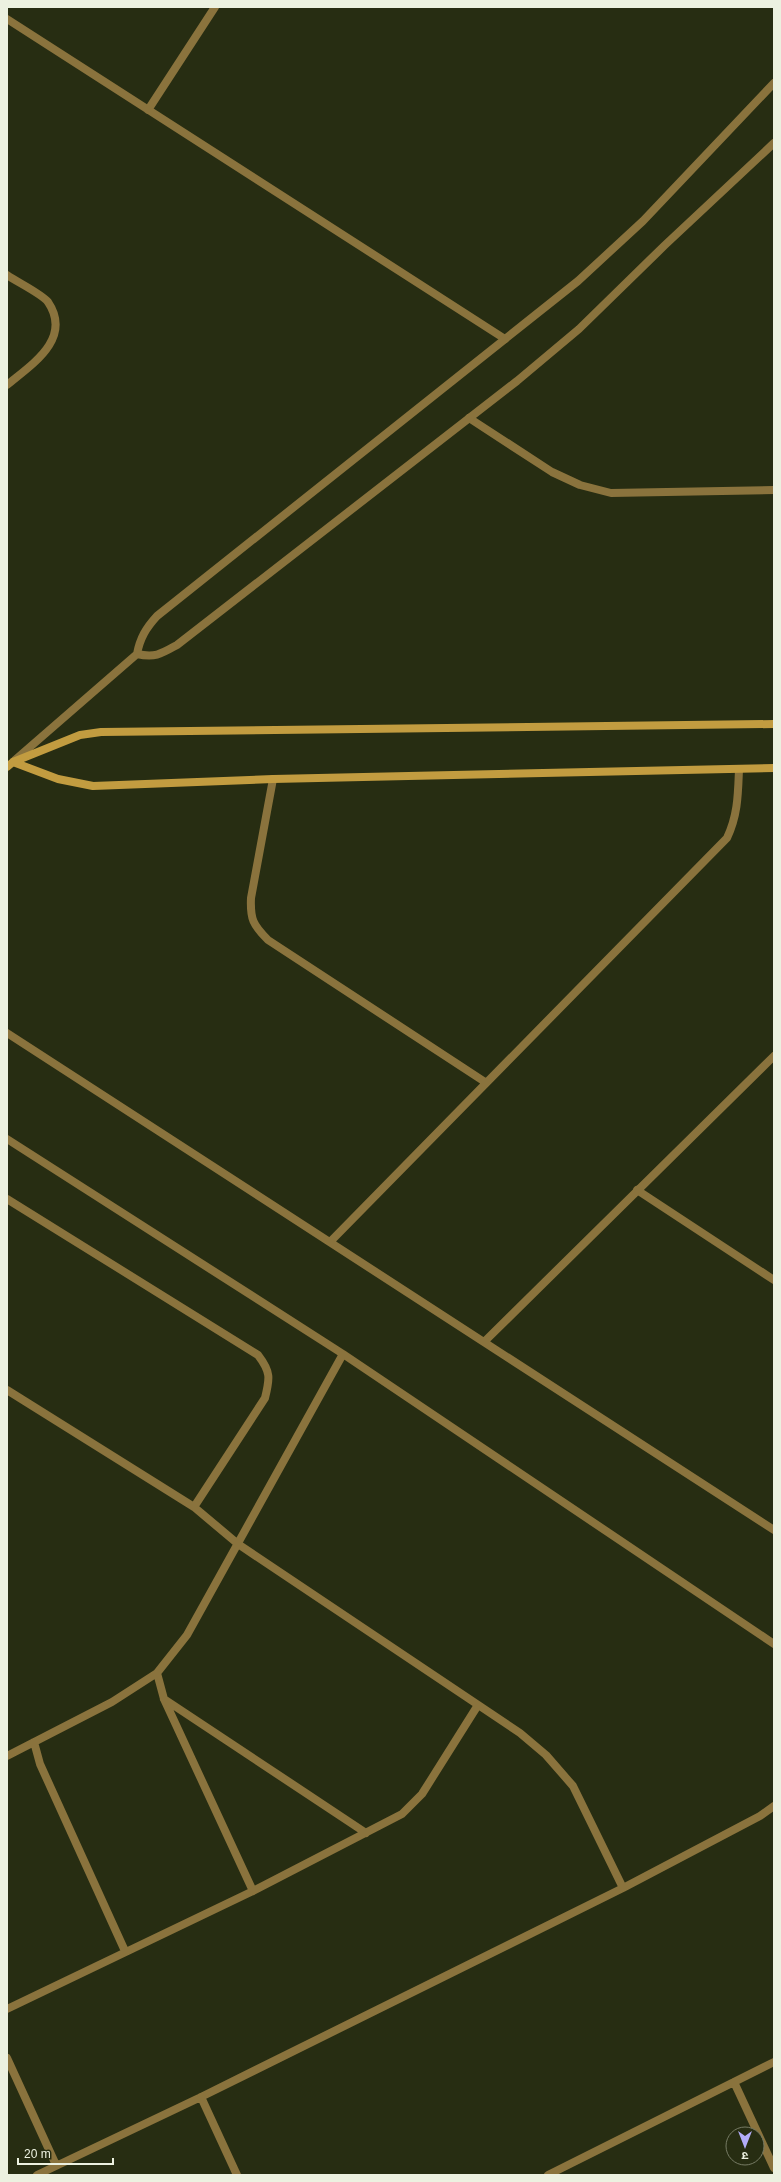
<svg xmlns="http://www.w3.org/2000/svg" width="781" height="2182" viewBox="0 0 781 2182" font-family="Helvetica,'Noto Sans Devanagari',sans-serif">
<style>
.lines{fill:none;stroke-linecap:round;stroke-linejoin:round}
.minor{stroke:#8a733d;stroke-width:8}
.tertiary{stroke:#8a733d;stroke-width:8}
.secondary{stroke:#c29c40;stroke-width:8}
</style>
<rect width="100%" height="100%" fill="#272d12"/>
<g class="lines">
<path class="minor" d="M7,19L505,339
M148,110L215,7
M7,275C17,282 42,294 48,302C73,339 31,365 7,385
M469,418L552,472L580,485L611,493L774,490
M273,779L251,898C250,919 253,925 268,940L485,1082
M7,1033L774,1530
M7,1139L343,1354L774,1644
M637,1190L774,1280
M7,1199L258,1355C271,1372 270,1378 265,1398L194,1507
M330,1242L727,838C738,815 738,794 739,769
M484,1342L774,1056
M7,1390L194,1507L238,1544L520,1733L546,1755L573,1786L623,1888
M157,1673L164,1699L253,1891
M164,1699L366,1833
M34,1742L40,1764L125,1951
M7,1756L112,1702L157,1673L187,1635L343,1354
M7,2009L253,1891L402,1814L422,1794L478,1705
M7,2058L56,2165
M734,2082L774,2168
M201,2097L237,2175
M37,2175L201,2097L623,1888L760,1816L774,1806
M548,2175L774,2062"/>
<path class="tertiary" d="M137,654C155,658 161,654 177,645L517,381L579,329L665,245L774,143
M15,760L137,654C140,638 146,628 157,616L578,281L643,221L774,83"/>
<path class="secondary" d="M13,762L58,779L93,786L273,779L774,768
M7,767L13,762L80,735L101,732L774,724"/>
</g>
<rect width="781" height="2182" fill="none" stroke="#ecf1e0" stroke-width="16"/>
<g transform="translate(745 2146) rotate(180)"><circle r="19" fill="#272d12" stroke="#767b64"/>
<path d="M0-3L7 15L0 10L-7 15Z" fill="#b3adf9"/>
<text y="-6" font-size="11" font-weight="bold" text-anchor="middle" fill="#ecf1e0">उ</text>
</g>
<path d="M18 2158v6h95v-6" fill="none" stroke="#ecf1e0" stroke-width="2"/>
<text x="24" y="2158" font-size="12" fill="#ecf1e0" stroke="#272d12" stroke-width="3" paint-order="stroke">20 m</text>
</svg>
